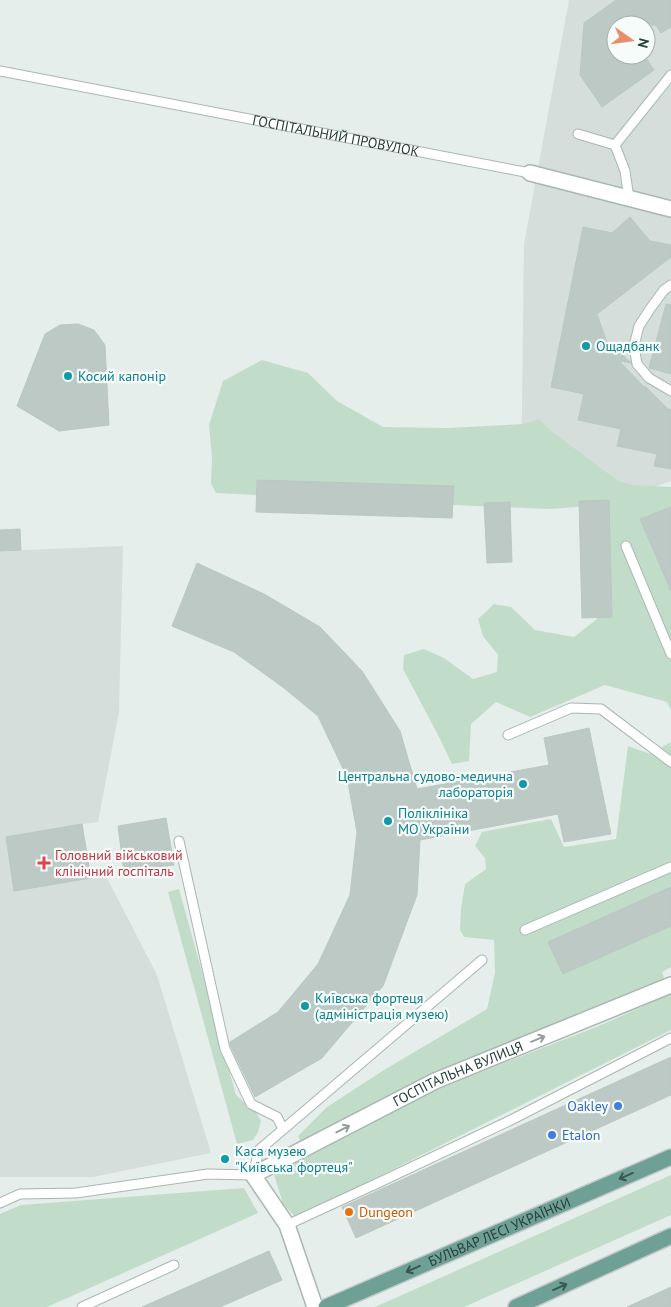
<svg xmlns="http://www.w3.org/2000/svg" width="671" height="1307" viewBox="0 0 671 1307" font-family="'PT Sans',sans-serif">
<style>
.built{fill:#d5deda;fill-rule:evenodd}
.green{fill:#c1ddca}
.building{fill:#bcc9c4;stroke:#b9c8c2}
.lines{fill:none;stroke-linecap:round;stroke-linejoin:round}
.lane-casing{stroke:#a9b6b2;stroke-width:11}
.street-casing{stroke:#a9b6b2;stroke-width:18}
.primary-casing{stroke:#c2c9c8;stroke-width:18}
.lane{stroke:#fff;stroke-width:9}
.street{stroke:#fff;stroke-width:15}
.primary{stroke:#6ea095;stroke-width:15}
.oneway{stroke:#929f9c}
.oneway2{stroke:#385750}
.culture-dot{fill:#0f9aa8;stroke:#f7fbf9;stroke-width:2}
.health-dot{fill:#e0444e;stroke:#f7fbf9;stroke-width:2}
.shop-dot{fill:#3f7fe0;stroke:#f7fbf9;stroke-width:2}
.food-dot{fill:#e8710a;stroke:#f7fbf9;stroke-width:2}
.labels{text-anchor:middle;dominant-baseline:central;stroke-width:4.5;stroke-linejoin:round;paint-order:stroke}
.street-label{font-size:14px;fill:#263f39;stroke:#f7fbf9}
.culture-label{font-size:14px;fill:#0d838f;stroke:#f7fbf9;text-anchor:start}
.health-label{font-size:14px;fill:#be3a42;stroke:#f7fbf9;text-anchor:start}
.shop-label{font-size:14px;fill:#366cbe;stroke:#f7fbf9;text-anchor:end}
.food-label{font-size:14px;fill:#c56008;stroke:#f7fbf9;text-anchor:start}
</style>
<rect width="100%" height="100%" fill="#e6eeeb"/>
<path class="built" d="M569,0H671V481L628,497L521,493L524,244ZM616,25H646V55H616Z
M123,546L119,712L98,822L82,824L91,878L106,876L157,975L211,1153L93,1177H0V551Z"/>
<path class="green" d="M262,360L308,373L337,401L383,427L448,428L524,424L539,419L550,430L618,481L633,485L671,487V710L667,702L605,685L530,717L496,702L471,724L469,761L452,764L438,735L403,669L404,655L424,649L444,658L473,679L497,672L498,655L483,636L478,619L494,604L511,607L535,630L574,637L597,619L595,539L589,506L550,509L475,506L216,493L211,483L212,458L209,425L223,381Z
M671,742V967L662,972L665,980L302,1144L298,1136L327,1107L384,1070L487,1009L495,973L494,940L464,937L460,930L461,909L465,884L486,869L485,858L475,846L482,832L551,819L564,847L616,839L628,746L650,754Z
M179,889L236,1095L256,1112L261,1121L258,1132L253,1140L237,1144L168,892Z
M671,994V1030L296,1218L283,1204L274,1174L433,1091L601,1025Z
M671,1175V1215L464,1307H375Z
M244,1188L258,1213L47,1307H0V1214L21,1205Z"/>
<path class="building" d="M616,0H671V27L661,33L656,25H616V55H644L654,70L602,107L580,75L584,23Z
M630,217L650,241L671,245V257L597,314L606,340L631,363L619,361L644,387L645,386L667,408L671,410V469L654,466L657,454L617,446L621,429L578,420L584,394L551,387L583,227L612,233Z
M666,304L671,305V374L649,368Z
M78,324L94,330L105,345L109,425L59,431L17,406L45,334L60,325Z
M257,480L454,486L452,518L256,512Z
M609,500L612,617L582,618L579,501Z
M510,502L512,562L487,563L484,503Z
M671,507V591L640,519Z
M20,529L21,550L0,551V530Z
M197,563L264,594L320,627L362,671L400,731L417,789L549,765L544,738L589,728L611,834L564,842L558,814L420,840L417,895L383,986L322,1058L255,1097L231,1047L230,1042L278,1012L318,964L350,895L357,832L347,777L318,716L284,688L234,652L172,626Z
M166,818L174,865L124,872L118,826Z
M82,824L91,878L14,891L6,837Z
M671,887V926L563,974L548,942Z
M671,1057V1095L356,1238L342,1207Z
M269,1251L282,1280L220,1307H142Z
M671,1287V1307H627Z"/>
<g class="lines">
<defs>
<g id="lane">
<path id="s1" d="M0,71L530,173"/>
<path d="M578,134L615,145"/>
<path d="M629,199L625,171L615,145L671,75"/>
<path d="M671,285L664,290L650,309L639,326L634,346L637,364L649,378L671,391"/>
<path d="M626,546L671,654"/>
<path d="M508,735L571,708L601,709L671,762"/>
<path d="M179,841L225,1049L251,1104L277,1117L283,1129"/>
<path d="M525,930L671,867"/>
<path d="M0,1203L20,1194L76,1193L208,1174L253,1175L259,1150L482,960"/>
<path d="M287,1225L378,1183L511,1120L671,1038"/>
<path d="M82,1307L174,1265"/>
</g>
<g id="street">
<path d="M530,173L671,209"/>
<path id="s2" d="M315,1307L287,1225L253,1175L435,1081L671,985"/>
</g>
<g id="primary">
<path id="s3" d="M326,1307L671,1157"/>
<path d="M516,1307L671,1236"/>
</g>
</defs>
<use href="#lane" class="lane-casing"/>
<use href="#street" class="street-casing"/>
<use href="#primary" class="primary-casing"/>
<use href="#lane" class="lane"/>
<use href="#street" class="street"/>
<use href="#primary" class="primary"/>
</g>
<defs><path id="oneway-shaft" d="M-6 0H5M1.5-3L5.5 0L1.5 3" fill="none" stroke-width="1.6" stroke-linecap="round" stroke-linejoin="round" transform="scale(1.25)"/></defs>
<g class="oneway">
<use href="#oneway-shaft" transform="translate(538 1039) rotate(-22)"/>
<use href="#oneway-shaft" transform="translate(343 1129) rotate(-27)"/>
</g>
<g class="oneway2">
<use href="#oneway-shaft" transform="translate(626 1176) rotate(156)"/>
<use href="#oneway-shaft" transform="translate(413 1269) rotate(156)"/>
<use href="#oneway-shaft" transform="translate(560 1287) rotate(-24)"/>
</g>
<g class="culture-dot">
<circle cx="586" cy="346" r="5"/>
<circle cx="68" cy="376" r="5"/>
<circle cx="523" cy="784" r="5"/>
<circle cx="388" cy="821" r="5"/>
<circle cx="305" cy="1006" r="5"/>
<circle cx="225" cy="1159" r="5"/>
</g>
<path class="health-dot" d="M41.5 855.5h5v5h5v5h-5v5h-5v-5h-5v-5h5z"/>
<g class="shop-dot">
<circle cx="618" cy="1106" r="5"/>
<circle cx="552" cy="1135" r="5"/>
</g>
<circle class="food-dot" cx="349" cy="1212" r="5"/>
<g class="labels">
<g class="street-label">
<text stroke="none"><textPath href="#s1" startOffset="342">ГОСПІТАЛЬНИЙ ПРОВУЛОК</textPath></text>
<text stroke="none"><textPath href="#s2" startOffset="376">ГОСПІТАЛЬНА ВУЛИЦЯ</textPath></text>
<text stroke="none"><textPath href="#s3" startOffset="189">БУЛЬВАР ЛЕСІ УКРАЇНКИ</textPath></text>
</g>
<g class="culture-label">
<text x="596" y="346">Ощадбанк</text>
<text x="78" y="376">Косий капонір</text>
<text x="513" y="776" text-anchor="end">Центральна судово-медична<tspan x="513" dy="16">лабораторія</tspan></text>
<text x="398" y="813">Поліклініка<tspan x="398" dy="16">МО України</tspan></text>
<text x="315" y="998">Київська фортеця<tspan x="315" dy="16">(адміністрація музею)</tspan></text>
<text x="235" y="1151">Каса музею<tspan x="235" dy="16">"Київська фортеця"</tspan></text>
</g>
<g class="health-label">
<text x="55" y="855">Головний військовий<tspan x="55" dy="16">клінічний госпіталь</tspan></text>
</g>
<g class="shop-label">
<text x="608" y="1106">Oakley</text>
<text x="562" y="1135" text-anchor="start">Etalon</text>
</g>
<g class="food-label">
<text x="359" y="1212">Dungeon</text>
</g>
</g>
<g transform="translate(631 40) rotate(104)"><circle r="24" fill="#f7fbf9" stroke="#a3b0ac"/>
<path d="M0-4L9 19L0 12L-9 19Z" fill="#e98d6a"/>
<text y="-8" font-size="14" font-weight="bold" text-anchor="middle" fill="#263f39">N</text>
</g>
</svg>
